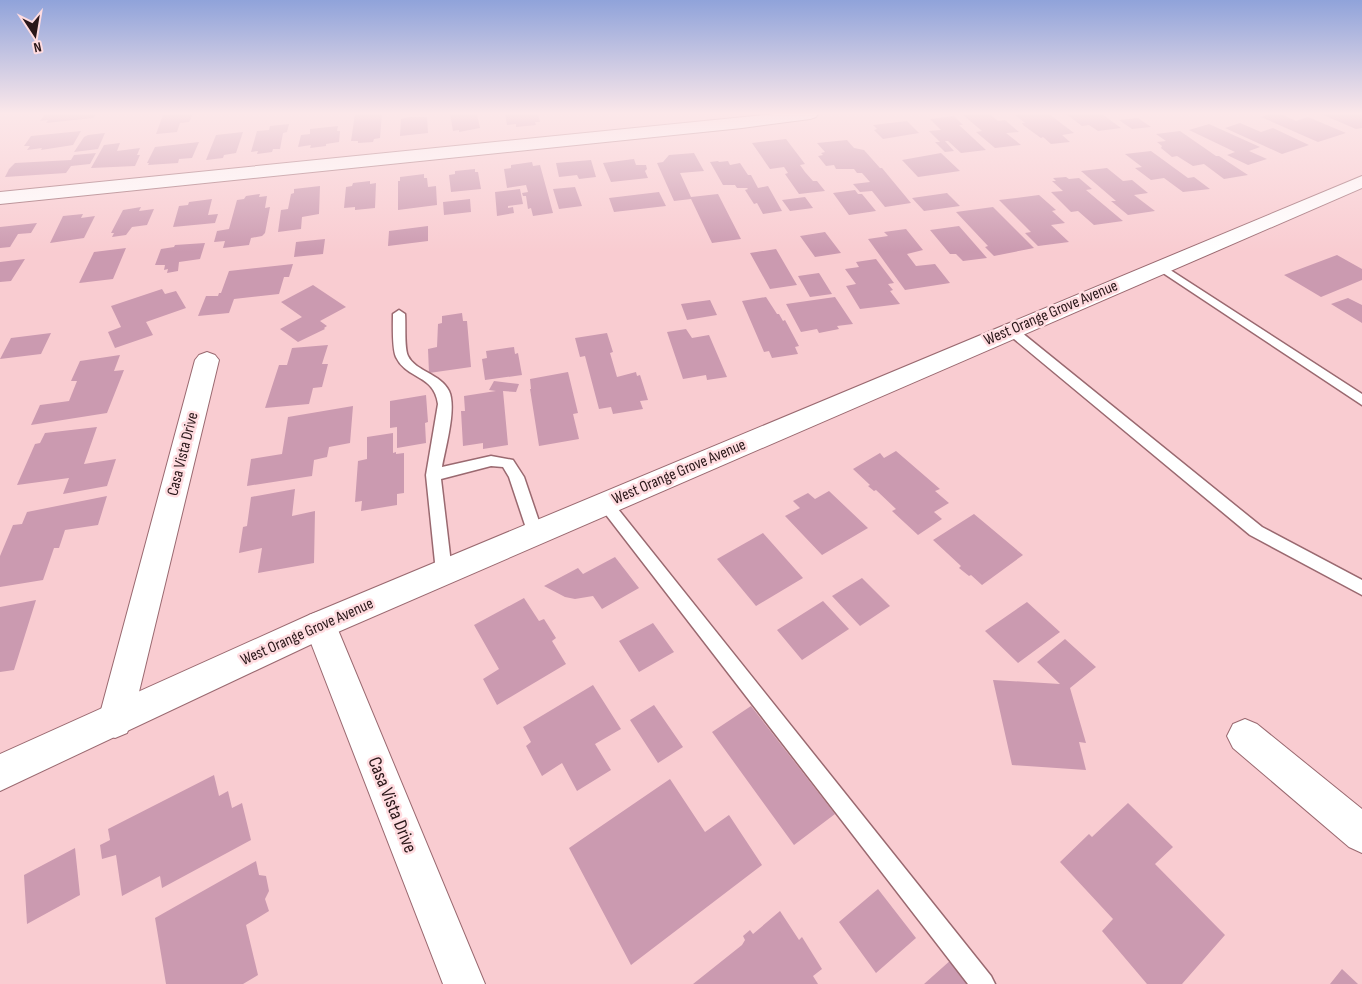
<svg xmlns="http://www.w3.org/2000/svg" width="1362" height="984" viewBox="0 0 1362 984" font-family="'Sofia Sans Condensed',sans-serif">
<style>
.building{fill:#cb9ab0}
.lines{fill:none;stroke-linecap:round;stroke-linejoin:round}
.lane-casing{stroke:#9a6970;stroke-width:3}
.street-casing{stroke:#9a6970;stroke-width:2}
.secondary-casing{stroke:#9a6970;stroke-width:2}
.lane{fill:#fff;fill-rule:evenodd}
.street{fill:#fff;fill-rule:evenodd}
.secondary{fill:#fff;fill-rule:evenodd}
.labels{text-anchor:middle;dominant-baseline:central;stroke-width:5;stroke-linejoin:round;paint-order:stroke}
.street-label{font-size:16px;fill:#2a1719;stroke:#ffdce0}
.near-street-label{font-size:19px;fill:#2a1719;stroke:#ffdce0}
</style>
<rect width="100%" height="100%" fill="#f9ccd1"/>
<path class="building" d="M45,114H96L93,118L46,123L48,120L40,121Z
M193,114L189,122L180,123L177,132L156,134L163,115Z
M355,114H382L380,138L374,139L373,142L358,143V141H351Z
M450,114H477L480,128L459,132V130L453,131Z
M505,114H538L540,122H535L536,125L516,127V124L507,125Z
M990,114L998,121L1005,120L1019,132L1006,133L1021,145L995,148L976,132L982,131L963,115Z
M1026,114H1049L1074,133L1062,135L1070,142L1051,144L1043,137L1041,138L1023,125L1022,123H1025L1015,115Z
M1066,114H1102L1121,128L1098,131L1089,125L1082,126Z
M1270,114H1281L1296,121L1308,117L1346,133L1318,142L1261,117Z
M1321,114H1362V128L1356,129Z
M954,116L963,125H959L986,150L961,153L948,141H945L954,151L945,152L935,142H940L929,131L941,130L930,119Z
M409,117H427L428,133L400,136L401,119Z
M1138,118L1151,127L1132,129L1119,120Z
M907,121L919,133L883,139L874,130L877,129L873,125Z
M1240,123L1261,132L1273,128L1309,145L1282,154L1225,128Z
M289,124L287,132L283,133L280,149H273L272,152L257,154L258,151L251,152L257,131L269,130L270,126Z
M1209,124L1260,147L1249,151L1267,159L1248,165L1227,155L1235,152L1189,130Z
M338,126L337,131H340L339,142L326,144V146L310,148L311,145L298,147L301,135L310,134V129Z
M81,131L73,145L41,150L42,148L27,150L30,146H24L31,136Z
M1180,131L1216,156H1219L1248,175L1224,179L1204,164L1193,166L1177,156L1172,157L1161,148L1162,146L1157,142L1166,141L1156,134Z
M243,132L236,153L224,155L223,158L206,160L216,135Z
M105,133L98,149L74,152L84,137L88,135Z
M786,139L805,164L800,165L805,172L813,181H817L825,191L799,194L785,174L788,173L784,167L770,169L752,143Z
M847,140L854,148L864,150L880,168H882L911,203L885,207L872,191L860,192L853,184L870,182L862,173H857L854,169H836L834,165L826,166L818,156L823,155L821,153L825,152L817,143Z
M199,142L192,158L179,159L178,163L148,165L149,163H147L155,147Z
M120,143L117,151L140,148L137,155H140L135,166L91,168L104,145Z
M1151,151L1188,178L1194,177L1210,189L1183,192L1164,178L1151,180L1135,168L1142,167L1125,154Z
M96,153L90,164L71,166L66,173L5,177L9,169L15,163L71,160L74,155Z
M694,153L704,171L680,173L691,197L718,194L741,239L712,243L691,199L674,201L657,163L663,162L669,155Z
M941,153L960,171L918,177L902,160Z
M634,159L636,165H646L647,169L645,171L648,178L611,182L603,163Z
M591,160L596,177L579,179L577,175L559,177L556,163Z
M718,161L719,162L728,161L730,165L740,163L748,175H751L758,188L768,186L782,211L763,214L757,203L754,204L745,190L748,189L747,188H737L735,185H723L710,162Z
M532,162L533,166L540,165L553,213L533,216L531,208L528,209L526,196H523L522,193L528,192L526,185L507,188L504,169L511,168V165Z
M1107,168L1123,181L1132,180L1148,193L1134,195L1155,211L1128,215L1111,201H1116L1081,171Z
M475,169V172H478L481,189L451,192L449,175L455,174V171Z
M424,174V178H427L428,187L436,186L437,205L398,210V181H400V177Z
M1066,177L1069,179L1079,178L1092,189L1086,190L1123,221L1094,225L1078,211L1071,212L1051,192L1063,191L1052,181H1056L1053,178Z
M370,181V184L376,183L375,208L355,210V207L344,208L346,187L352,186L353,183Z
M320,186L319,214L302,217L301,229L278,232L281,210L288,209L291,194L294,193V189Z
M575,187L582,206L559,209L553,189Z
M520,189L523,204L508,206V208L513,207L514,213L497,216L495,192Z
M855,190L858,194H862L876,211L849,215L833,193Z
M659,192L666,206L614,212L609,198Z
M947,193L960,206L924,211L912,198Z
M260,194L259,197L267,196L265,208L270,207L265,233L262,236L251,238L249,245L223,248L225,241L214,242L217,231L229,229L237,200L244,199L246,196Z
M1039,195L1056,210L1052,211L1065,223L1051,225L1069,242L1038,246L1025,233L1031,232L999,200Z
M805,197L813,208L790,211L782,200Z
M212,199L208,215L218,214L215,223L173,227L179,206L188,205L189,202Z
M470,199L471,212L444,215L443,202Z
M141,207L139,211L154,209L147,225L132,227L126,235L112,237L114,233H111L123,210Z
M993,207L1034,248L994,256L985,247L988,246L956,212Z
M83,214L81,218L95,216L84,238L50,243L63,216Z
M37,223L31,233L18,234L10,247L0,248V227Z
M428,226V241L388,246L389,231Z
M959,226L987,258L963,261L956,254H950L930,230Z
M906,229L923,250L907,254L916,266L935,264L950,283L905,290L868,239L888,236L884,232Z
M825,232L841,253L815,257L800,236Z
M325,239L323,254L294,257L296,242Z
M205,243L200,259L179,262L178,271L167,273L168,269L164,270L165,265H155L161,249L174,247L175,245Z
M126,248L113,279L79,283L94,252Z
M776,249L797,285L770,289L750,253Z
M1337,255L1362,269V280L1321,297L1284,275Z
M25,259L11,281L0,282V262Z
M876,259L894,283L888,284L893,290L890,291L900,304L860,309L846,286L856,284L845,269L859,267L856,262Z
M293,264L289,277H284L279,294L234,299L229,313L198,316L206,296H218L219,293H221L229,271Z
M819,273L832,294L810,297L798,276Z
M313,285L346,307L320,321L327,326L324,328L325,329L298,342L280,329L302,317L281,302Z
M162,289L165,294L176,291L186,308L146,322L153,335L115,348L108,332L121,327L111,306Z
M766,297L777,314H779L783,321L785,320L799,346L795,347L798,354L772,358L769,351L764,352L742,301Z
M835,297L853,324L837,326L839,329L819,333L817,329L801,332L786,304Z
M1348,298L1362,305V323L1331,304Z
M710,300L717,315L687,320L681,304Z
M462,313L463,321H467L471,367L429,373L428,349L437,347L438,324L442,323V316Z
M686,329L692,338L709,335L727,377L707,380L706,375L683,379L667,332Z
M51,333L41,354L0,359L11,338Z
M607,333L613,352L610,353L617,377L636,372L637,376L640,375L648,400L640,401L643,409L613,414L611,407L599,409L585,356L580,357L575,338Z
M328,345L322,364H328L322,387L313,388L309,404L265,408L279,365H287L292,348Z
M514,347L515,354L518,353L522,375L485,380L482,359L487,358L486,351Z
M120,355L114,371L124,370L107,413L31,425L40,405L69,401L77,381H71L80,361Z
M568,372L578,413L573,414L579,439L539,446L530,389H531L530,379Z
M494,381L519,384L516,392L503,391L508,445L483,449V443L463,446L461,411H465L464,396L496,391L489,390Z
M426,395L428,422L425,423L426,443L397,448V427L390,428V401Z
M353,406L350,443L329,447L327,457L314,460L312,476L247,486L251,459L282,454L288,417Z
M97,427L84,464L116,459L107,486L63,494L69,478L17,485L35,444L40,443L45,433Z
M393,433V453L396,452V454L404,453V493L397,494V505L361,511L362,501L355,502L358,461L367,459V437Z
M896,451L940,489L935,491L949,503L934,512L942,519L918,535L892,511L896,509L876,490L874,491L868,486L870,485L853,469L880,453L884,458Z
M295,489L292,516L315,511L314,563L258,573L262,548L239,553L243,527L247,526L251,497Z
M829,491L868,528L822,555L785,516L800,508L793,501L808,493L815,499Z
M107,496L98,525L65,530L59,548H54L43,580L0,587V556L13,525L22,524L27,512Z
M974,514L1023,555L982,585L971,575L969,576L959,568L961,566L933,540Z
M763,533L803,578L756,606L717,559Z
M615,557L639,588L602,609L593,596L575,599L565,597L544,586L578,568L583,574Z
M862,578L890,606L860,626L832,596Z
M524,598L539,621L544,619L556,638L552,641L566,664L497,705L483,679L499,669L474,625Z
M36,600L14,670L0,672V607Z
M823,601L849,629L802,660L777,630Z
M1027,602L1060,632L1018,663L985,631Z
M653,623L674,652L639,672L619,641Z
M1065,639L1096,667L1070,688L1086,743L1079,742L1086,770L1012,765L993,680L1060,684L1037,662Z
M593,685L621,729L595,744L611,770L577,791L562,763L542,776L526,746L531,742L523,727Z
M654,705L683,747L658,763L630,720Z
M751,706L835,814L794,845L712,732Z
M214,775L219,796L228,791L232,808L242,803L251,840L162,888L160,876L122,896L116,855L102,859L100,845L110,840L108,829Z
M670,779L705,832L729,815L762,865L631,965L569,848Z
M1128,803L1173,847L1155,864L1225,935L1182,984H1147L1102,931L1113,919L1060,862L1089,834L1092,837Z
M75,848L80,895L27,924L24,875Z
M256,861L259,875L266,876L269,891L265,899L269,911L246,925L258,975L243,984H166L155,918Z
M878,889L916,938L876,973L839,922Z
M780,911L799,940L802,937L822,969L813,976L818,984H693L742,945L745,940L743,936L750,930L753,934Z
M952,959L971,984H924Z
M1342,969L1358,984H1330Z"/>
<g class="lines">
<defs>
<path id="lane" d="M1161,264L1362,394V405L1157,269L1155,267L1157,265Z
M399,310L405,314C406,325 404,348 408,356C415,371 441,374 449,391C457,408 445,449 442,467L491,456L513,460L524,477L543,533L541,537L535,539L529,537L509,477L503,467L491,466L441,479L452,572L450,577L444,579L438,577L436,572L426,475L438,404C434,374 407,380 396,357C392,348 393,325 393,314Z
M1012,327L1016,328L1262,527L1362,580V595L1250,535L1008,334L1006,331L1008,328Z
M605,497L610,499L991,976L995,984H968L600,507L597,503L600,499Z"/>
<path id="street" d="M773,114H818L816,117L810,119L742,128L0,204V192Z
M207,352L215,355L219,360L132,721L127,733L115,738L103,733L98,721L195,360L199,355Z
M320,611L331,615L336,625L485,984H443L304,625L309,615Z
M1245,719L1257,724L1362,809V853L1349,847L1233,748L1227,736L1233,724Z"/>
<path id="secondary" d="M1362,176V188L331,635L0,791V754L309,615Z"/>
</defs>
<use href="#lane" class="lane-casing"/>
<use href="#street" class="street-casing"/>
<use href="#secondary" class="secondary-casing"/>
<use href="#lane" class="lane"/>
<use href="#street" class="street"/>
<use href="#secondary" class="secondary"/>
</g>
<linearGradient id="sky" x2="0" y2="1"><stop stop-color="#90a3da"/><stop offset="0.45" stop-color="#fce8ea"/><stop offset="1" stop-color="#fce8ea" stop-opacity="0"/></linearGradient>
<rect width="1362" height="252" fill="url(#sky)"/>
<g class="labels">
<g class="street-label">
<text transform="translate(1051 313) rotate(-23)">West Orange Grove Avenue</text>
<text transform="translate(183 454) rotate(-76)">Casa Vista Drive</text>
<text transform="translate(679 472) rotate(-23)">West Orange Grove Avenue</text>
<text transform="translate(307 632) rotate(-24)">West Orange Grove Avenue</text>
</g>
<g class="near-street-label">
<text transform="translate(392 805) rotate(68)">Casa Vista Drive</text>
</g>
</g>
<g transform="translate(35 35) rotate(168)" stroke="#ffdce0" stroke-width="4" paint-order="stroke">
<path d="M0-4L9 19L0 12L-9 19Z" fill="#2a1719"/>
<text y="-8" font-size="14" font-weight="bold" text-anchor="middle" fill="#2a1719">N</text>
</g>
</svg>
